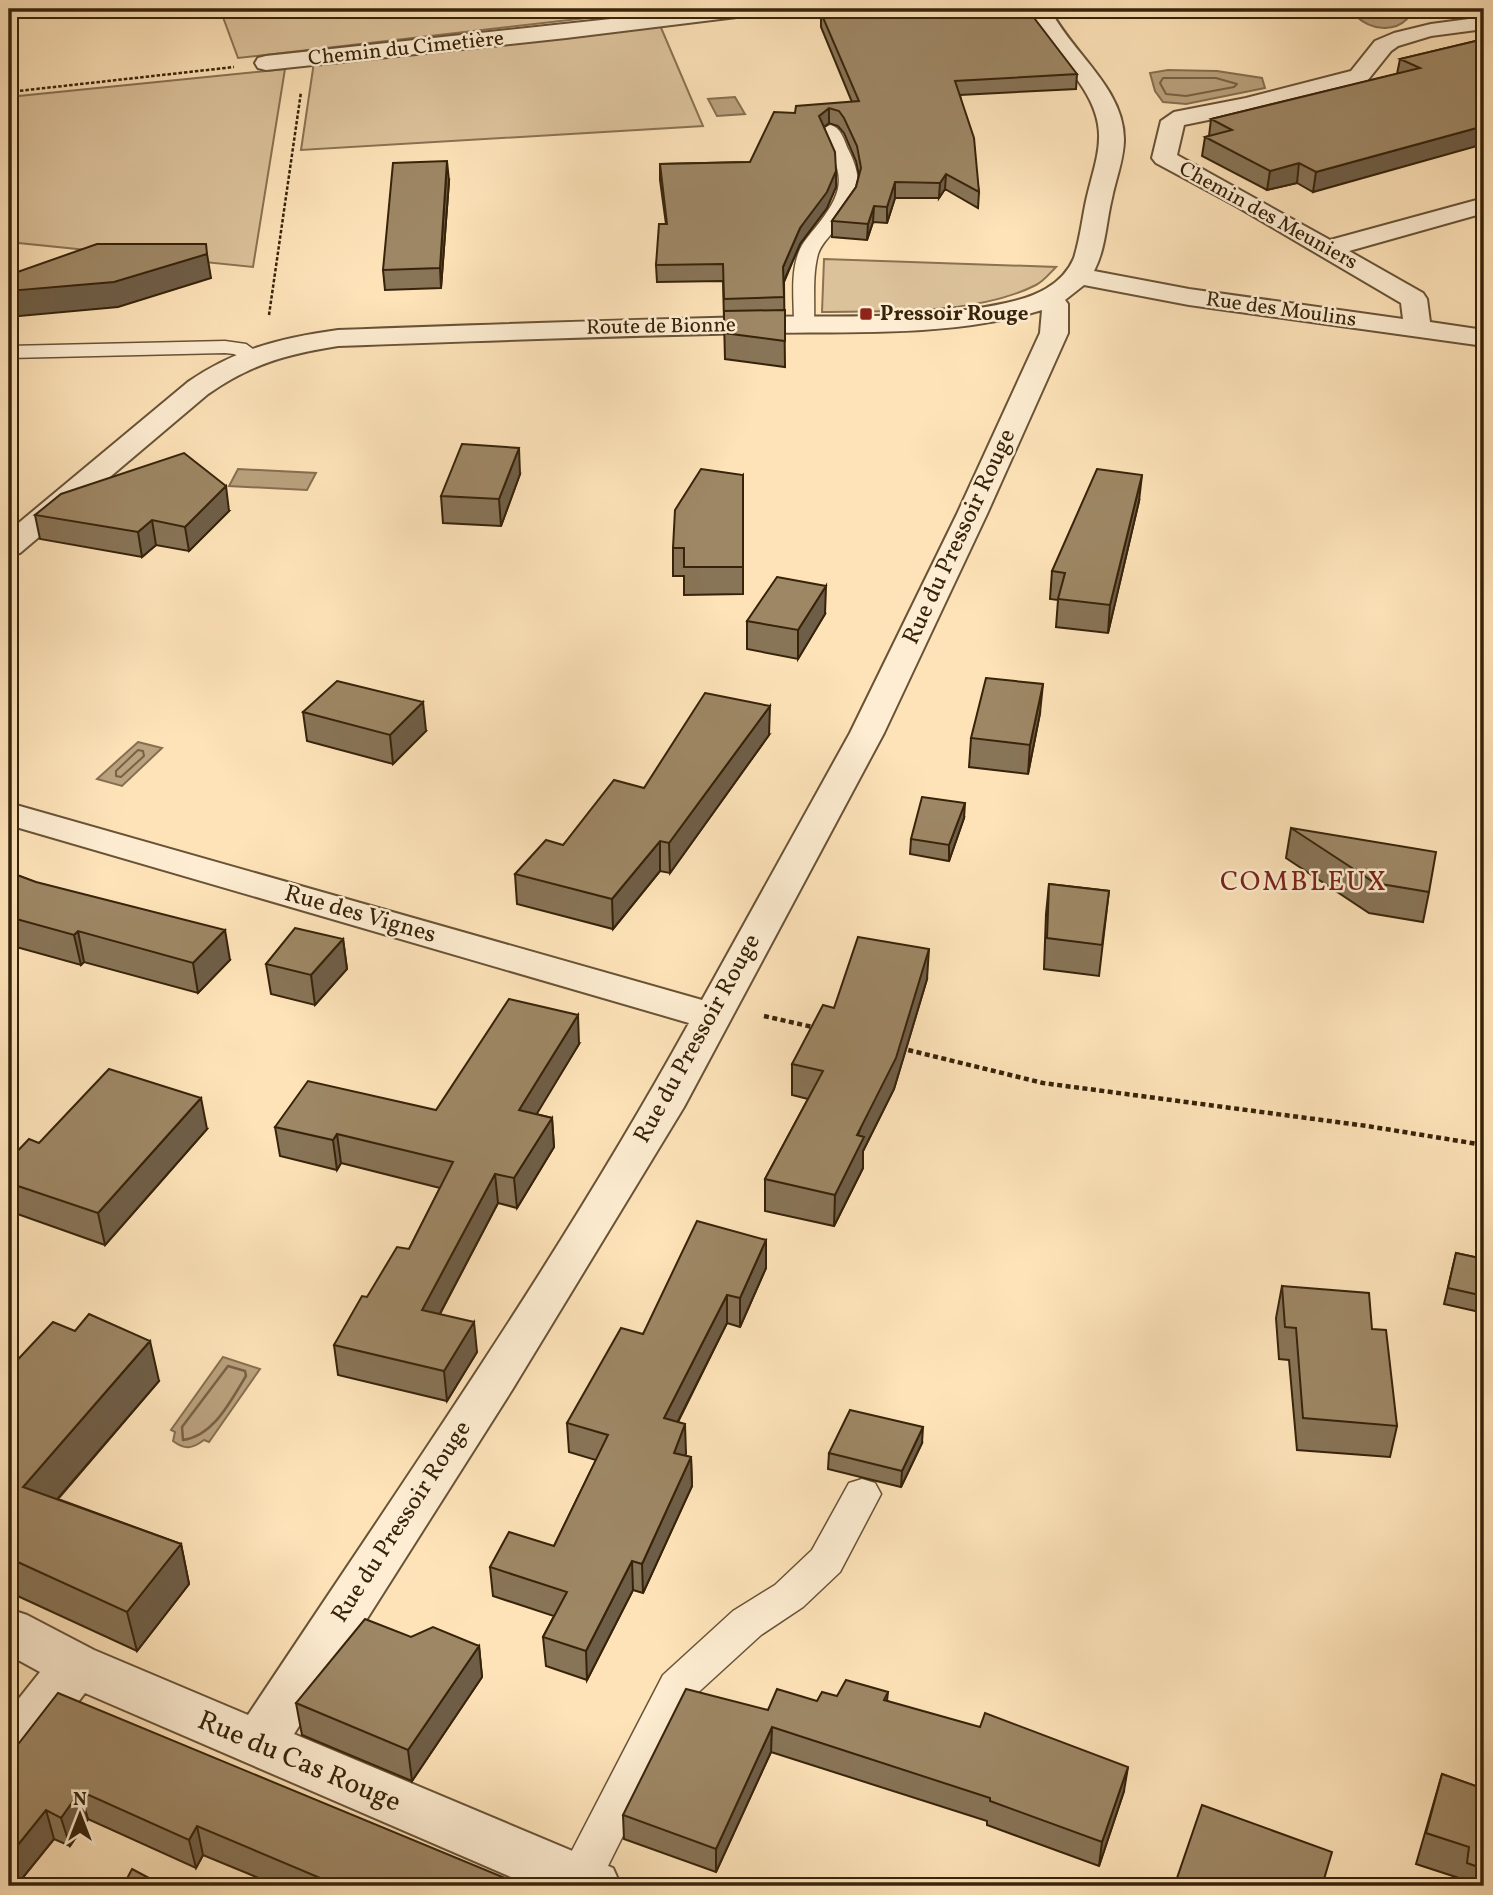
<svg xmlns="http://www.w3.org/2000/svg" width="1493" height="1895" viewBox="0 0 1493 1895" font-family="Vollkorn,serif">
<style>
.green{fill:#dcc29b;stroke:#8a7252;stroke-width:2}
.water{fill:#baa27e;stroke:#866f50;stroke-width:2}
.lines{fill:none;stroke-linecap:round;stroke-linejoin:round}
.shore-far1{stroke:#786244;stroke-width:2}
.shore{stroke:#786244;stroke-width:2.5}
.service-casing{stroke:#695336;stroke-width:3}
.minor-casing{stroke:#695336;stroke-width:4}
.path-far1{stroke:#37230a;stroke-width:2.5;stroke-dasharray:3.5 2;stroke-linecap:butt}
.path{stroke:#37230a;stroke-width:4.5;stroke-dasharray:5 3.5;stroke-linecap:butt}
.service{fill:#feedd2;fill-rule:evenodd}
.minor{fill:#feedd2;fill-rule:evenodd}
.wall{fill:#887457;stroke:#37230a;stroke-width:2}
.shaded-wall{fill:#6f5e47;stroke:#37230a;stroke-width:2}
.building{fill:#9e8765;stroke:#37230a;stroke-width:2}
.poi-dot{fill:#8f2418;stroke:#feedd2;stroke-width:2.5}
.labels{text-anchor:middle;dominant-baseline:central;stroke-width:5;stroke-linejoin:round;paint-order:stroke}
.far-street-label{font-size:21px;fill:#37230a;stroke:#feedd2}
.far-poi-label{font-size:21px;font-weight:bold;fill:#37230a;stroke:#feedd2;text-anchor:start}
.street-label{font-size:24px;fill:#37230a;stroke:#feedd2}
.quarter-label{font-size:28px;letter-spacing:2px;fill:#7a1f14;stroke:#feedd2}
.near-street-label{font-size:28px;fill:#37230a;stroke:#feedd2}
</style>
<rect width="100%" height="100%" fill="#fee3b9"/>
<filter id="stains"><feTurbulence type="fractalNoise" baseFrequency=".00286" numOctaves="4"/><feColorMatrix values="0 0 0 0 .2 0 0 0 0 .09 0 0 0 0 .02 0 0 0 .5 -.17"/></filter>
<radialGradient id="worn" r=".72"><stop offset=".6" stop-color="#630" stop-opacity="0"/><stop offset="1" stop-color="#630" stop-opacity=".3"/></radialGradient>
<path class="green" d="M220,9H666L238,58Z
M659,23L703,126L301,150L314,62Z
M285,69L253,267L9,242V97Z
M824,259L1056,267C1050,273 1044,281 1036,285C977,315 887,311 822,312Z"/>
<path class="water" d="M1357,9H1399L1407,19C1393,33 1370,29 1357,17Z
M1168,70L1217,71L1262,78L1265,88L1186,104L1163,102L1155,91L1150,73Z
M735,97L745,114L717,116L708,99Z
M238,469L316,473L307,490L229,486Z
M138,742L162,748L122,786L97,779Z
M223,1357L260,1369L209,1442L204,1440C192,1449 185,1450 173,1441L175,1432L171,1430Z"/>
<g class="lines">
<path class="shore-far1" d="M1163,78H1216L1237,84L1234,87L1186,96L1166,94L1160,83Z
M138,750L143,751L144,756L121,777L116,776V771Z"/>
<path class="shore" d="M228,1366L245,1371L246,1376C231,1400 214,1436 183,1440L182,1427Z"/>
<defs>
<path id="service" d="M830,125C841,127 844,140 848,149C867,186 856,201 833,232C827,239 821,245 818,254C812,276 815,301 814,324L811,328H797L794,324C794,300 790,271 800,249C805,239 813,231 819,223C850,184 840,171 821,130Z
M225,341L246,344L264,357L261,362L253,363L234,354L225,353L9,358V346Z
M862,1479L875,1483L881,1494L840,1572L803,1607L761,1635L691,1699L598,1886H560L557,1880L564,1866L663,1675L733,1611L775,1585L812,1550L849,1483Z"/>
<path id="minor" d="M704,9H763L760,13L753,15L566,38L266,70L258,68L255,63L258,58L266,56Z
M1030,9H1050C1071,52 1124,88 1124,139C1124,159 1116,178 1112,198C1106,222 1106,248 1094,271L1189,289L1403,319L1401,303L1236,206L1156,163L1152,158L1161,121L1174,112L1246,98L1351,71L1375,41L1394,33L1431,24L1484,17V29L1431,36L1398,46L1391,51L1367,81L1247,112L1184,125L1177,155L1330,240L1484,198V213L1349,251L1423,293L1427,299L1430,322L1484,330V346L1189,305L1084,285L1065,300L1068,304V333L987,514L884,733L684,1107L512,1390L294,1734L613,1868L621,1886H532L85,1693L28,1767L9,1773V1711L40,1672L9,1655V1609L27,1615L94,1650L248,1715C399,1487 557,1262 689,1023L9,825V803L702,1000L850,733L957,514L1040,333L1042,310C949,338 847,331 752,333C614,336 476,341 338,346C287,354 251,364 208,394L20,553L9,555V531L188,382C236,349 281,338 338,330C476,325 614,320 752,317C836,315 924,321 1006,303C1034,297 1062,286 1074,258C1080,239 1082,220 1086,201C1096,156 1111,132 1083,88C1066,61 1042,39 1030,9Z"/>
</defs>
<use href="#service" class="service-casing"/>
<use href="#minor" class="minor-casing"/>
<path class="path-far1" d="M9,92L234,67
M269,315L301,92"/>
<path class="path" d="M764,1016L817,1028
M900,1048L1043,1083L1367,1126L1484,1145"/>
<use href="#service" class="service"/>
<use href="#minor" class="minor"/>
</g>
<path class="wall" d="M821,13L954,14L1077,74L1076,89L960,95L979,192L978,208L945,189L939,198H895L887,223L873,222L867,240L832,237V221L856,187L859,175L856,161L844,133L838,126L829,123L824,127L836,171V187L827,208L800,244L784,282L785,367L725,359L723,281L657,282L656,265L666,224L660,180V164L750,162L795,113L852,102L821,27Z
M1484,39L1313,192L1297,183L1267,190L1202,156L1205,137L1209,136L1211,119L1397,74L1400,59Z
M449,181L441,288L385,290L383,270Z
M520,474L501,526L443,523L441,496Z
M743,475V594L684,595V576H673V548Z
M1139,501L1108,633L1056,627L1058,600L1050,599L1052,571Z
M229,511L189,551L156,545L142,557L40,539L35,515Z
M825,614L798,659L747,649V621Z
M303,712L426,731L393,764L307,741Z
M1040,713L1028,774L969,767L971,738Z
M769,735L670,873L660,871L613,929L517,904L515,874L563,845L644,788Z
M964,818L949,861L910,854L911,839Z
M1291,828L1429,892L1423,922L1369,913L1286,858Z
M9,872L230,960L198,993L84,962L81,965L9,945Z
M1049,884L1109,891L1099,976L1044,969L1046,914Z
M343,939L347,969L315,1005L271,994L266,964Z
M927,979L894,1089L863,1151V1168L834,1226L765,1211V1179L808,1099L792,1095V1064L834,1008Z
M579,1044L536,1114L552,1118L554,1147L517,1208L498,1203L440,1314L477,1352L447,1401L338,1375L334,1345L367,1297L409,1249L440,1188L341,1163L337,1170L280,1156L275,1127L436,1110Z
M207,1129L105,1245L9,1211V1160L39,1143Z
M766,1240V1268L740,1327L727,1323L678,1422L686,1453L685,1456L691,1457L692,1486L643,1593L633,1590L587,1680L546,1666L543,1637L554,1616L493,1596L490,1567L554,1546L596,1460L569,1452L567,1423L643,1334Z
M1456,1253L1484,1259V1313L1444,1304Z
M1282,1286L1372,1329L1397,1426L1390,1457L1297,1450L1289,1360L1279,1359L1276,1318Z
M75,1331L159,1381L58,1499L181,1544L189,1584L137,1651L9,1592V1369Z
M922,1443L901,1487L828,1469L829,1453Z
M411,1637L479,1646L482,1677L412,1781L302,1735L296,1703Z
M888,1692L887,1701L1124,1791L1099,1866L987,1825V1821L771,1752L716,1872L624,1839L623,1815L768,1710L817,1701L837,1696Z
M9,1756L524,1886H278L203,1855L196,1868L88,1819L70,1846L54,1839L16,1886H9Z
M1442,1774L1484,1789V1886H1458L1459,1878L1416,1864Z"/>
<path class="shaded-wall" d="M829,108V123L819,131V116Z
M1484,126V144L1313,192L1316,172Z
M447,161L449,181L441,288L440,268Z
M1299,163L1297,183L1267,190L1270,171Z
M836,171V187L827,208L800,244L783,283V267L800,228Z
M946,174L945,189L939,198L940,183Z
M895,182V198L887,223V207Z
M874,206L873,222L867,240L868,224Z
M207,254L211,278L118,307L9,317V291Z
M519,448L520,474L501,526L499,499Z
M1142,475L1139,501L1108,633L1110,605Z
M226,486L229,511L189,551L185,527Z
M152,520L156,545L142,557L138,532Z
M826,586L825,614L798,659V630Z
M1043,684L1040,713L1028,774L1030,745Z
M423,702L426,731L393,764L390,735Z
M770,706L769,735L670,873L669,843Z
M965,803L964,818L949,861V845Z
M660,841V871L613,929L612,899Z
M225,930L230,960L198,993L193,963Z
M78,931L84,962L81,965L74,935Z
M343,939L347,969L315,1005L311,975Z
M929,949L927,979L894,1089L863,1151V1168L834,1226L835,1195Z
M578,1015L579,1044L521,1140L519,1110Z
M201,1098L207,1129L105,1245L98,1213Z
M552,1118L554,1147L517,1208L514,1178Z
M337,1134L341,1163L337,1170L333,1140Z
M495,1174L498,1203L426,1340L422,1310Z
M766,1240V1268L740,1327V1298Z
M727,1295V1323L665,1447L664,1418Z
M474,1322L477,1352L447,1401L444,1371Z
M150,1341L159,1381L34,1526L23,1487Z
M685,1424L686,1453L675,1482L674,1453Z
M923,1427L922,1443L901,1487L902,1471Z
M691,1457L692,1486L643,1593L642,1564Z
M181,1544L189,1584L137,1651L127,1612Z
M632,1561L633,1590L587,1680L586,1651Z
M479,1646L482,1677L412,1781L408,1750Z
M772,1727L771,1752L716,1872V1849Z
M1128,1767L1124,1791L1099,1866L1102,1842Z
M80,1791L88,1819L70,1846L61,1818Z
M46,1810L54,1839L16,1886H9V1856Z
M197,1826L203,1855L196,1868L189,1840Z"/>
<path class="building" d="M950,9L954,14L1028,10L1077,74L955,81L974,138L979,192L946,174L940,183L895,182L887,207L874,206L868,224L832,221L856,187L861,168L857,146L844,118L839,111L829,108L819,116L835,152L836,171L827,192L800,228L783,267L784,297L724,299L723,264L656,265L659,224H667L660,164L750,162L774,112L795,113L796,106L859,101L821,13Z
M1484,39V126L1316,172L1299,163L1270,171L1205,137L1232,130L1211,119L1420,68L1400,59Z
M447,161L440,268L383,270L393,163Z
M97,244H206L207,254L114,282L9,291V275Z
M785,310V341L724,333V311Z
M462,444L519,448L499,499L441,496Z
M184,453L226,486L185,527L152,520L138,532L35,515L61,494Z
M701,469L743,475V567H684V548H673L675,510Z
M1097,469L1142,475L1110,605L1058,599L1065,573L1052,571Z
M777,577L826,586L798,630L747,621Z
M986,678L1043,684L1030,745L971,738Z
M337,681L423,702L390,735L303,712Z
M705,693L770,706L669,843L660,841L612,899L515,874L546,840L563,845L614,780L644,788Z
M922,797L965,803L949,845L911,839Z
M1291,828L1436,852L1429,892L1375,883Z
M9,872L36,882L225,930L193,963L78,931L74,935L9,917Z
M1049,884L1109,891L1102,945L1047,938Z
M295,928L343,939L311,975L266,964Z
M858,937L929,949L896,1058L857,1135L864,1137L835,1195L765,1179L823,1071L792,1064L823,1005L834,1008Z
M509,999L578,1015L519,1110L552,1118L514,1178L495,1174L422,1310L474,1322L444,1371L334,1345L362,1296L367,1297L397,1247L409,1249L453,1162L337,1134L333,1140L275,1127L308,1081L436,1110Z
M109,1069L201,1098L98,1213L9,1183V1160L29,1139L39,1143Z
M697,1221L766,1240L740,1298L727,1295L664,1418L685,1424L674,1453L691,1457L642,1564L632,1561L586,1651L543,1637L567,1592L490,1567L509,1532L554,1546L608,1435L567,1423L621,1328L643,1334Z
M1456,1253L1484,1259V1296L1448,1288Z
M1282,1286L1369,1293L1372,1329L1386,1330L1397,1426L1303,1418L1296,1328L1285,1327Z
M89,1314L150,1341L23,1487L181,1544L127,1612L9,1558V1369L53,1322L75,1331Z
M850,1410L923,1427L902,1471L829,1453Z
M365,1619L411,1637L433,1627L479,1646L408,1750L296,1703Z
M846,1680L888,1692L884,1700L980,1727L985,1713L1128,1767L1102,1842L990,1801V1798L772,1727L716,1849L623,1815L686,1689L768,1710L777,1689L817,1701L822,1692L837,1696Z
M58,1693L524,1886H339L197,1826L189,1840L80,1791L61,1818L46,1810L9,1856V1756Z
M1442,1774L1484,1789V1869L1467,1863L1469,1847L1426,1833Z
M1202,1805L1332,1852L1322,1886H1180L1175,1884Z
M132,1869L164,1886H123Z"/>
<rect class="poi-dot" x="859" y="307" width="14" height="14" rx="3.5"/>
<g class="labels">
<g class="far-street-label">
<text transform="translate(406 49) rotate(-6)">Chemin du Cimetière</text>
<text transform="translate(1268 216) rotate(29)">Chemin des Meuniers</text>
<text transform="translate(1281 310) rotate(8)">Rue des Moulins</text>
<text transform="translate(661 327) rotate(-1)">Route de Bionne</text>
</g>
<g class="far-poi-label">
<text x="880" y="314">Pressoir Rouge</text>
</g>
<g class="street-label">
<text transform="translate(960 537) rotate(-65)">Rue du Pressoir Rouge</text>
<text transform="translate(360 915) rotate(16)">Rue des Vignes</text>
<text transform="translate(698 1039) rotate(-61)">Rue du Pressoir Rouge</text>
<text transform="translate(402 1522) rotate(-57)">Rue du Pressoir Rouge</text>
</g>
<g class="quarter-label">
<text x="1304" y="882">COMBLEUX</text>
</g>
<g class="near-street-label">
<text transform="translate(299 1762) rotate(23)">Rue du Cas Rouge</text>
</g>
</g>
<rect width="1493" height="1895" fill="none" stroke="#fee3b9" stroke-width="35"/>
<rect x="10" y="10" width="1472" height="1874" fill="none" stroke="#37230a" stroke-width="3.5"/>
<rect x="18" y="18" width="1458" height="1860" fill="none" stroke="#37230a" stroke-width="2"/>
<g transform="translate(80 1815)" stroke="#feedd2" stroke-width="5" paint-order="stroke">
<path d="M0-5L12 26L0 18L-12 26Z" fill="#37230a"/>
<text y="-10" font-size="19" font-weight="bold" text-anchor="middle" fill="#37230a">N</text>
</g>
<rect width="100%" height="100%" filter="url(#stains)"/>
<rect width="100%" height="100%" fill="url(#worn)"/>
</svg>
